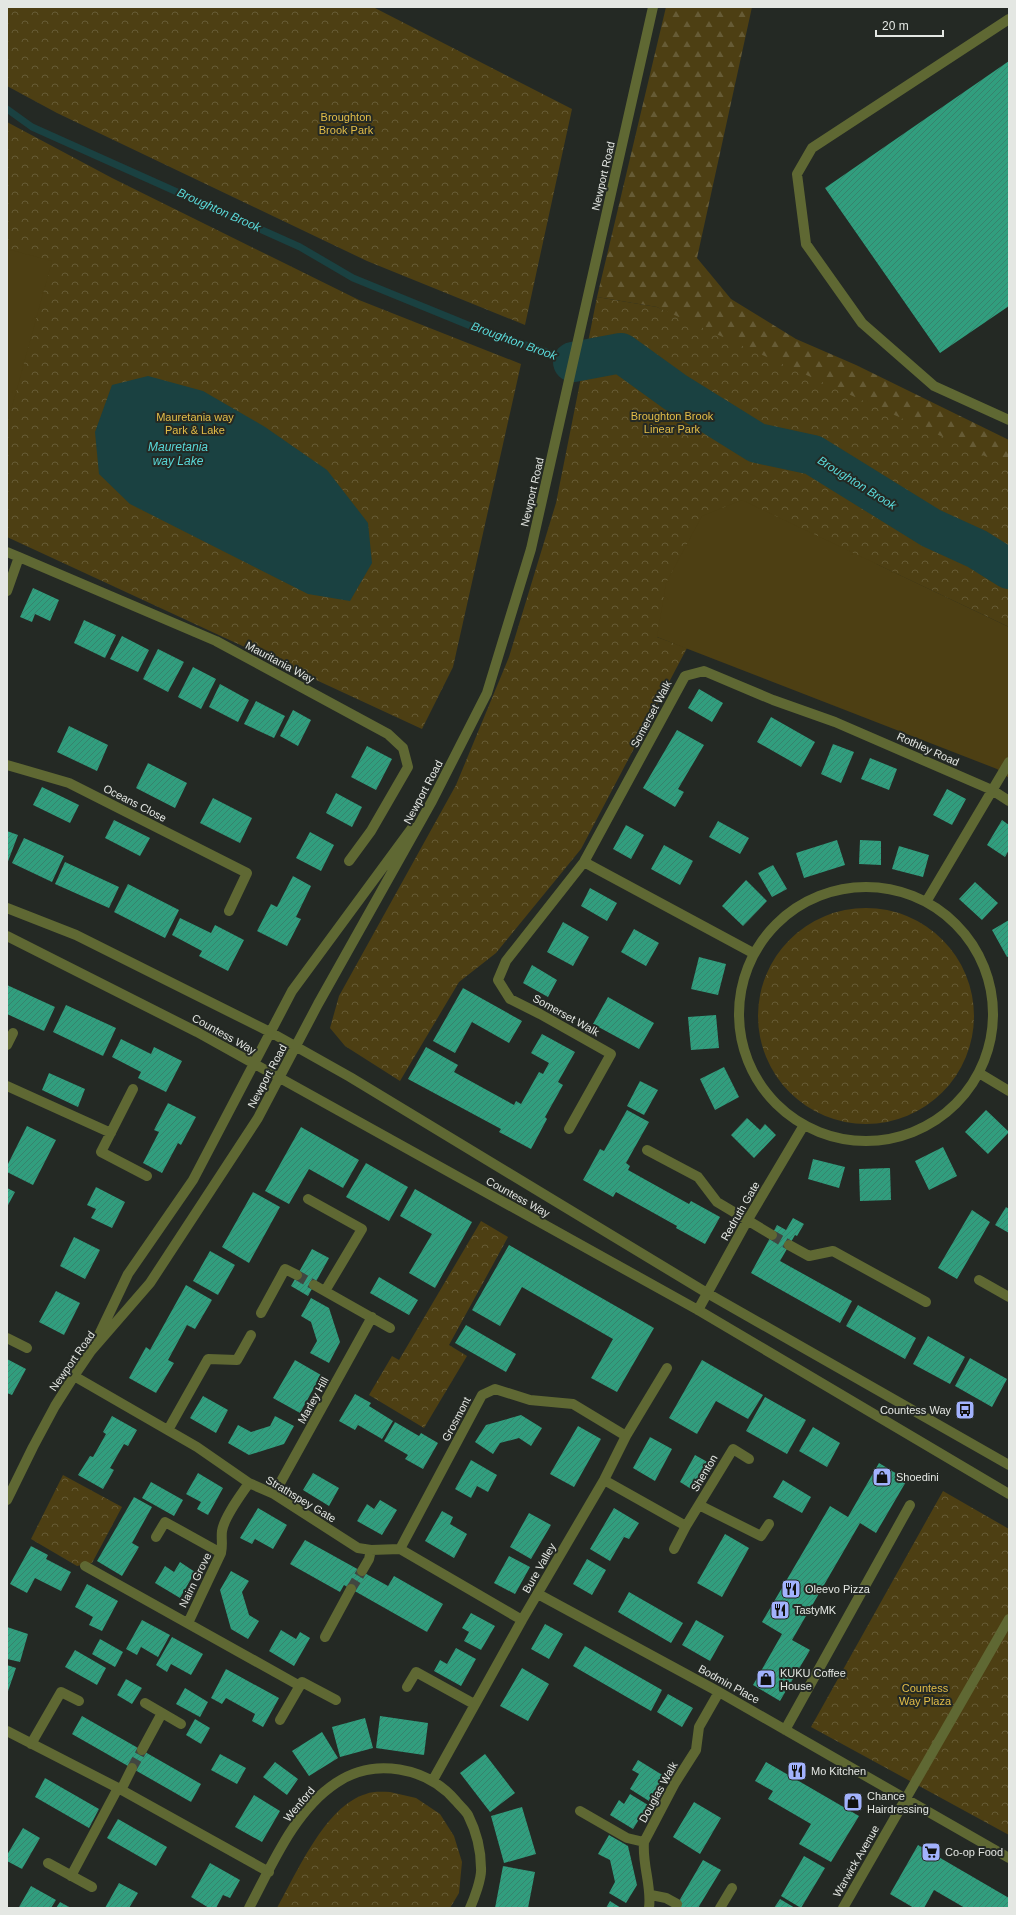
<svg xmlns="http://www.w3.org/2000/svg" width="1016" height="1915" viewBox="0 0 1016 1915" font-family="Arial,sans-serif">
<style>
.forest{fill:url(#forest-firs)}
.park{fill:url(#park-crowns)}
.garden{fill:#4d3f13}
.water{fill:#1a4141}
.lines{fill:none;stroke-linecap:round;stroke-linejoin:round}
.stream{stroke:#1a4141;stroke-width:7}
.river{stroke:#1a4141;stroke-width:40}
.building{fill:url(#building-hatch)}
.minor-tunnel{stroke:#414641;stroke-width:10;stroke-dasharray:10 5;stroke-linecap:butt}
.minor{stroke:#5f6833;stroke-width:10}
.labels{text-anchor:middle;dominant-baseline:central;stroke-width:4;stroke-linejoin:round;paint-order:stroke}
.park-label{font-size:11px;fill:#e3bd48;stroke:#242924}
.street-label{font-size:11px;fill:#e4e7e3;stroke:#242924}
.poi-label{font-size:11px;fill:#e4e7e3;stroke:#242924;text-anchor:start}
.water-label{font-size:12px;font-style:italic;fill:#59d8d8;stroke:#242924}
</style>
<defs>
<pattern id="forest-firs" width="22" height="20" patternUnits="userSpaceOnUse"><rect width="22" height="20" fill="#4d3f13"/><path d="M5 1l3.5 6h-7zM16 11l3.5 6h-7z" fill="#665b35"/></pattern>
<pattern id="park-crowns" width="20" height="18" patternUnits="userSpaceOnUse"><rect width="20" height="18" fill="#4d3f13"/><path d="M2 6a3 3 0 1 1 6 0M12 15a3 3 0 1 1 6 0" fill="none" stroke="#665b35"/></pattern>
<pattern id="building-hatch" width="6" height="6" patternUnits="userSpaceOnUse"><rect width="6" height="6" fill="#319e7e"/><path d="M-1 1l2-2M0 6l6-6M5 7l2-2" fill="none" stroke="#37836d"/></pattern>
</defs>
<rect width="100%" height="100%" fill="#242924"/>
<path class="forest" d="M666,7H752L697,258L731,299L796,339L856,365L1009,440V491L657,307L597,297Z"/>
<path class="park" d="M7,7H373L572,109L525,325L367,261L57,113L7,86Z
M7,122L112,178L359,300L521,364L453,667L422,729L7,537Z
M597,297L657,307L1009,467V627L876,564L657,637L687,648L581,849L496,953L459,982L400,1081L345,1046L330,1028L339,996L456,785L509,657L556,503Z
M758 1016a108 108 0 1 1 216 0a108 108 0 1 1-216 0Z
M481,1221L508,1237L449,1345L467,1356L424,1428L369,1395L392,1356L399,1360Z
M63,1475L122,1507L92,1563L77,1566L31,1539Z
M943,1491L1009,1529V1835L811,1727Z
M390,1792L416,1798L440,1814L454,1836L462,1862L459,1893L450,1908H277C297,1873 325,1806 366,1794C373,1791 383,1792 390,1792Z"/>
<path class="garden" d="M7,249L52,261L7,425Z
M742,500L1009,627V778L997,769L657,637L666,583L702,516Z"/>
<path class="water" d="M148,376L203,391L265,427L327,470L368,523L372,563L350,601L308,594L130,504L99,474L95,432L112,385Z"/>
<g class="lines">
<path class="stream" d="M7,109L32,127L300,247L353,278L473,327L544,351L573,362"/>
<path class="river" d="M573,362L621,353L675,392L757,443L813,455L931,528L977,549L1009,569"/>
</g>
<path class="building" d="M1009,61V306L940,353L825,188Z
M33,588L59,600L50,621L35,614L32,622L20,617Z
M84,620L116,635L105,658L74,643Z
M122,636L149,650L138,672L110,659Z
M158,649L184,662L168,692L143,679Z
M193,667L216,679L201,709L178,697Z
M220,684L249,700L238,722L209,707Z
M699,689L723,703L712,722L688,708Z
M256,701L285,716L274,738L244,724Z
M293,710L311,720L298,746L280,736Z
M771,717L815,742L801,767L757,742Z
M69,726L108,745L97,771L57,752Z
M677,730L704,745L678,789L684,792L675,807L643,788Z
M833,744L854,752L841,783L821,774Z
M367,746L392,759L376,790L351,777Z
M870,758L897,769L889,790L861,779Z
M148,763L187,783L175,808L136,788Z
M42,787L79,805L70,823L33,805Z
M947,789L966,799L952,825L933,815Z
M336,793L362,807L352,827L326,813Z
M213,798L252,818L240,843L200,823Z
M114,820L150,838L140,856L105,838Z
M1002,820L1009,825V850L1005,857L987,845Z
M718,821L749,838L740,854L709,837Z
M626,825L644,835L631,859L613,849Z
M7,831L18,835L7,864Z
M310,832L334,845L321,871L296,858Z
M24,838L64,856L52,882L12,863Z
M837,840L845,865L804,878L796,853Z
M860,840L881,841V865L859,864Z
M664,845L693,861L680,885L651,869Z
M899,846L929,855L923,877L892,869Z
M65,862L119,887L109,908L55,884Z
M773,865L787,889L772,897L758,873Z
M293,876L311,886L296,917L301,919L287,946L257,931L271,904L277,907Z
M746,880L767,901L743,926L722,906Z
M975,882L998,903L982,920L959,899Z
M128,884L179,910L165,938L114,912Z
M590,888L617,903L607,921L581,906Z
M180,918L211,933L215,925L244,940L228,971L199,956L202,951L172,935Z
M1009,920V956L1007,957L992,930Z
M563,922L589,937L573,966L547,952Z
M634,929L659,943L646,966L621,952Z
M699,957L726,964L718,995L691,989Z
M532,965L557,980L548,997L523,983Z
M7,985L55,1007L44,1031L7,1014Z
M463,988L522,1021L509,1043L472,1022L455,1053L433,1041Z
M608,997L654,1023L639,1049L593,1024Z
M66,1005L116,1028L103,1056L53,1032Z
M716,1015L719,1048L691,1050L688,1017Z
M542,1034L575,1052L558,1082L563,1085L545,1117L547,1119L531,1149L499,1132L501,1129L408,1079L426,1047L458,1065L454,1072L514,1105L516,1101L521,1104L539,1072L543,1074L549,1063L531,1053Z
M121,1039L151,1054L154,1047L182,1061L166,1092L138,1078L141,1072L112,1057Z
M724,1067L739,1097L715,1110L700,1079Z
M49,1073L85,1089L78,1107L42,1090Z
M640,1081L658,1090L644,1115L627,1106Z
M168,1103L196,1117L181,1145L178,1143L162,1173L143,1163L159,1132L154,1130Z
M627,1110L649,1122L626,1163L630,1166L628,1170L689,1204L691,1201L720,1217L705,1244L676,1228L677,1226L616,1192L613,1197L583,1180L600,1149L604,1151Z
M986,1110L1009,1132L988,1154L965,1132Z
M747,1118L760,1130L765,1124L776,1135L754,1158L731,1135Z
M27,1126L56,1140L33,1185L7,1172V1166Z
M301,1127L359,1160L343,1188L309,1169L289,1204L265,1191Z
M943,1147L957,1176L929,1190L915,1161Z
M813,1159L845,1167L839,1188L808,1179Z
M366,1163L408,1187L389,1221L346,1197Z
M890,1168L891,1200L860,1201L859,1169Z
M96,1187L125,1202L112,1228L91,1218L96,1209L87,1205Z
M7,1188L15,1192L7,1207Z
M415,1189L472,1222L435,1288L409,1273L432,1234L400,1216Z
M253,1192L280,1207L249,1263L222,1247Z
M1006,1207L1009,1209V1233L995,1225Z
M972,1210L990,1222L957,1279L938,1268Z
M793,1218L804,1224L797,1236L795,1235L780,1261L852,1301L840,1323L751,1273L777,1225L786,1230Z
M74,1237L100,1250L85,1279L60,1266Z
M509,1245L654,1328L617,1392L591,1378L613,1339L522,1287L500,1326L472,1310Z
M312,1249L329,1258L308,1296L291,1286Z
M210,1251L235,1265L218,1295L193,1281Z
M379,1277L418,1300L409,1315L370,1293Z
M186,1285L212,1300L195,1329L187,1325L168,1360L174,1363L156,1393L129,1378L146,1347L150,1350Z
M56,1291L80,1303L64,1335L39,1322Z
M311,1298L329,1308L340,1342L329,1363L310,1353L317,1341L311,1322L301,1316Z
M858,1305L916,1338L905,1359L846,1326Z
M466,1325L516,1354L506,1372L455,1343Z
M928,1336L965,1357L950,1384L913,1364Z
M970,1358L1007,1379L992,1407L955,1386Z
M7,1359L26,1369L12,1395L7,1393Z
M295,1360L321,1375L300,1413L273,1398Z
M702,1360L763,1395L748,1419L716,1401L697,1434L669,1418Z
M355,1394L371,1403L369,1406L393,1421L382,1439L358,1425L355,1430L339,1421Z
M203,1396L228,1410L216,1433L190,1418Z
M765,1397L806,1420L787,1454L746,1431Z
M521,1415L542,1428L531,1446L519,1438L500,1443L493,1454L475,1442L486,1425Z
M112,1416L137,1430L128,1446L124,1444L110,1468L114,1470L103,1489L78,1475L90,1456L93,1457L106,1434L103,1432Z
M275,1416L294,1426L284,1444L249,1455L228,1443L238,1425L251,1432L270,1426Z
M395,1422L419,1436L421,1433L438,1443L423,1469L405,1459L408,1455L384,1441Z
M578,1426L601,1439L574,1487L550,1474Z
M813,1427L840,1443L827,1467L799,1451Z
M650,1437L672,1449L655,1481L633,1468Z
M695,1455L711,1464L696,1492L680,1482Z
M471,1460L497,1475L488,1492L477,1486L471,1498L455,1489Z
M879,1463L907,1480L876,1533L860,1523L792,1640L810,1650L780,1701L753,1685L782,1634L762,1622L830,1506L848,1517Z
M198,1473L223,1488L208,1515L197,1509L201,1502L186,1494Z
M313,1473L339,1488L329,1506L303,1490Z
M783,1480L811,1497L802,1513L773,1497Z
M151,1482L183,1500L174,1516L142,1498Z
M134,1497L152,1507L132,1543L139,1547L122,1576L97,1561Z
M380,1500L397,1510L382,1535L357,1521L367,1504L374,1509Z
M258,1508L287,1525L273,1549L255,1539L252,1544L240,1538Z
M614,1508L639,1523L629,1539L624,1537L610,1561L590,1549Z
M442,1511L453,1517L450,1524L467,1534L454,1558L425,1541Z
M529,1513L551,1525L531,1559L510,1547Z
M725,1534L749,1548L722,1597L697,1583Z
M305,1540L388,1586L394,1576L443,1604L427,1632L344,1585L340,1592L290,1564Z
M31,1546L48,1555L46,1559L71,1572L61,1591L35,1578L27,1593L10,1584Z
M509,1556L530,1567L515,1594L494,1583Z
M587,1559L606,1570L592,1595L573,1584Z
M180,1562L195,1572L180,1598L155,1583L165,1566L174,1572Z
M231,1571L249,1581L242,1592L249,1615L259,1621L248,1639L231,1629L220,1590Z
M87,1584L118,1601L102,1631L89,1625L93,1617L75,1607Z
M629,1592L683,1623L671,1643L618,1612Z
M471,1613L495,1626L481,1650L464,1641L469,1632L462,1628Z
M142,1620L170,1635L158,1657L141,1647L137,1655L126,1649Z
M696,1620L724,1636L710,1661L682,1645Z
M545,1624L563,1634L549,1659L531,1649Z
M7,1627L28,1634L20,1662L7,1659Z
M281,1630L296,1639L300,1632L310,1638L294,1666L269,1651Z
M172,1637L203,1654L191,1675L171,1664L167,1672L156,1665Z
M100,1639L123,1652L115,1667L92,1654Z
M585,1646L662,1690L651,1711L573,1666Z
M456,1648L476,1659L461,1686L434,1671L440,1660L447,1664Z
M75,1650L106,1668L97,1685L65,1667Z
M7,1665L16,1668L7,1694Z
M522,1668L549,1684L528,1721L500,1706Z
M226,1669L279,1698L263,1727L252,1721L255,1714L226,1698L222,1704L211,1698Z
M126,1679L142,1688L132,1704L117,1695Z
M185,1688L208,1702L200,1717L176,1704Z
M668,1694L693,1708L682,1727L657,1712Z
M82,1716L201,1784L191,1802L72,1734Z
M380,1716L428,1723L424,1755L376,1748Z
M365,1718L373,1748L340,1757L332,1727Z
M195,1719L210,1728L201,1744L186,1735Z
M322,1732L338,1758L309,1776L292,1751Z
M220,1754L246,1768L237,1784L211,1770Z
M485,1754L515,1793L490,1812L460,1773Z
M638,1760L664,1776L649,1801L630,1789L639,1774L632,1770Z
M275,1762L298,1779L287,1795L263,1777Z
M766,1762L859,1816L831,1862L799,1844L811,1824L768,1799L773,1791L755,1781Z
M45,1778L99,1809L89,1828L35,1797Z
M630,1794L648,1805L633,1829L610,1815L619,1800L624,1804Z
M254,1795L280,1811L262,1842L235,1827Z
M694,1802L721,1818L700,1854L673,1837Z
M522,1807L536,1854L504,1863L491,1816Z
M118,1819L167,1847L156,1866L107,1838Z
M23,1828L40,1838L22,1869L7,1861V1855Z
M609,1835L628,1846L637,1885L626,1903L609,1893L615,1882L610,1860L598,1854Z
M918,1845L1009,1898V1908H965L934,1890L924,1908H914L890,1894Z
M804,1856L825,1868L801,1908L781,1896Z
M703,1860L721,1870L698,1908H675Z
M210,1863L240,1880L230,1898L223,1895L216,1908H209L191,1897Z
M503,1866L535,1872L528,1908H495Z
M119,1883L138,1893L129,1908H105Z
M31,1886L56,1900L51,1908L19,1907Z
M780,1899L795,1908H774Z
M610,1901L621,1908H606Z
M60,1902L71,1908H56Z"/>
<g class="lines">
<path class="minor-tunnel" d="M772,1235L789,1245
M297,1275L314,1285
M351,1589L362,1571
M132,1768L142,1750"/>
<path class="minor" d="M1009,19L812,148L797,174L806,244L862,323L934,386L1009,420
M7,552L19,557
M7,591L19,557L216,641L388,734L403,748L408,767L371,831L349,861
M7,765L69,783L247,873L229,911
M584,862L753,953
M739 1014a127 127 0 1 1 254 0a127 127 0 1 1-254 0Z
M926,902L1009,762
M7,908L76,935L270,1032L350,1077L707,1293L1009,1465
M7,936L197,1032L698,1310L1009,1494
M7,1045L13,1033
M979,1073L1009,1091
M7,1086L111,1133
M133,1089L101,1152L147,1176
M569,1129L611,1054L540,1014L510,999L498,980L506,961L584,862L685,676L704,671L773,700L835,722L992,790L1009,801
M647,1150L698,1177L717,1202L772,1235
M308,1199L362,1229L325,1291
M789,1245L809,1256L833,1251L926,1302
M979,1280L1009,1297
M314,1285L390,1328
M698,1310L747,1221L804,1125
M261,1313L285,1269L297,1275
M7,1338L27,1348
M97,1339L128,1274L193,1180L292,991L412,828
M74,1376L197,1447L249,1483L274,1494L358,1548L371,1550L400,1549L522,1620
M168,1430L208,1359L237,1360L251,1335
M604,1480L686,1526
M274,1494L372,1317
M7,1500L33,1447L55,1406L74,1376L91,1351L150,1283L258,1118L318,1004L432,801L487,693L531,549L653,7
M699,1505L761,1536L769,1524
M156,1537L165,1522L221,1553
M400,1549L482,1395L495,1389L530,1400L573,1404L626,1436
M674,1549L686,1526L733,1449L749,1459
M85,1566L300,1686
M362,1571L369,1559L371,1550
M538,1594L719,1692L1009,1858
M188,1623L221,1553C223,1545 221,1538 222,1531C224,1517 241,1495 249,1483
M325,1637L351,1589
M407,1687L416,1672L474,1704
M145,1703L181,1724
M280,1720L302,1682L336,1700
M785,1730L910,1505
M7,1731L118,1788L269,1872
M31,1744L61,1692L79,1701
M142,1750L162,1713
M433,1780L522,1620L604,1480L626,1436L667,1368
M121,1790L132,1768
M580,1811L627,1838L644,1842
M48,1863L92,1887
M71,1876L118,1788
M651,1895L666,1898L677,1904
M249,1908C272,1865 294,1811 336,1783C374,1757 427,1767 456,1801C460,1806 465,1810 468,1815C476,1831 481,1850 481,1868C482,1878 474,1899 470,1908
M649,1908C652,1886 642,1865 644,1842L675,1783L696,1750L699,1727L719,1692
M720,1908L732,1888
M843,1908L1009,1619"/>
</g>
<defs>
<symbol id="bus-square" viewBox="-11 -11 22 22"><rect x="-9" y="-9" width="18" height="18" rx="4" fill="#a2b2fd" stroke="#242924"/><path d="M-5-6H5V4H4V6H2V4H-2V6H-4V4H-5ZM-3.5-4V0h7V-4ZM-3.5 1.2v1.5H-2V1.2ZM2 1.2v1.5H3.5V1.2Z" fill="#111"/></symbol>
<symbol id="shop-square" viewBox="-11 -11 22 22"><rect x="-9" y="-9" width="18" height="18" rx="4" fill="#a2b2fd" stroke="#242924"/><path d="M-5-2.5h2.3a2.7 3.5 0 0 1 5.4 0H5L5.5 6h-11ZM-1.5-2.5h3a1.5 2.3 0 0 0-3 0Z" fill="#111"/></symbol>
<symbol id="restaurant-square" viewBox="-11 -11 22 22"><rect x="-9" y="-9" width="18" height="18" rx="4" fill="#a2b2fd" stroke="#242924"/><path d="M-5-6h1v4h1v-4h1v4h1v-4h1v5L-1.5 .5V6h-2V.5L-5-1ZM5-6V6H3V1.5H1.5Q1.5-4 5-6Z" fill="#111"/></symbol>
<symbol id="supermarket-square" viewBox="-11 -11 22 22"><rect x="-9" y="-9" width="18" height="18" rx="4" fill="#a2b2fd" stroke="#242924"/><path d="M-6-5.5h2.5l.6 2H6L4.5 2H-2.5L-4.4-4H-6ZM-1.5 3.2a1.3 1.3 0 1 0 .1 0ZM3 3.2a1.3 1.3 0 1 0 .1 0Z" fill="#111"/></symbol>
</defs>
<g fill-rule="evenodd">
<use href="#bus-square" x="954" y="1399" width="22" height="22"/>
<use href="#shop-square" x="871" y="1466" width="22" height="22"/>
<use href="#restaurant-square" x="780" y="1578" width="22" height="22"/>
<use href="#restaurant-square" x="769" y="1599" width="22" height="22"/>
<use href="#shop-square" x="755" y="1668" width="22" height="22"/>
<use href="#restaurant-square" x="786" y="1760" width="22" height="22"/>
<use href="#shop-square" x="842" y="1791" width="22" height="22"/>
<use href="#supermarket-square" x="920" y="1841" width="22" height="22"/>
</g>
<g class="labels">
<g class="park-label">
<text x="346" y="117">Broughton<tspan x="346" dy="13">Brook Park</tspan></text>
<text x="672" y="416">Broughton Brook<tspan x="672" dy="13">Linear Park</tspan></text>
<text x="195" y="417">Mauretania way<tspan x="195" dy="13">Park &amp; Lake</tspan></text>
<text x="925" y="1688">Countess<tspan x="925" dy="13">Way Plaza</tspan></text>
</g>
<g class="street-label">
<text transform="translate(603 176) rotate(-77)">Newport Road</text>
<text transform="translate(532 492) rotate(-77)">Newport Road</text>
<text transform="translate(280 662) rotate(28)">Mauritania Way</text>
<text transform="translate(651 714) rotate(-62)">Somerset Walk</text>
<text transform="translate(928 749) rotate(24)">Rothley Road</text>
<text transform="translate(423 792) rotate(-62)">Newport Road</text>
<text transform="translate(135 803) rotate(27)">Oceans Close</text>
<text transform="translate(566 1015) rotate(29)">Somerset Walk</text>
<text transform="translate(224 1034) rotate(29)">Countess Way</text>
<text transform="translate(267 1076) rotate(-62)">Newport Road</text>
<text transform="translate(518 1197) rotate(29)">Countess Way</text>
<text transform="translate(740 1211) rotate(-60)">Redruth Gate</text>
<text transform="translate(72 1361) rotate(-55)">Newport Road</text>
<text transform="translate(313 1400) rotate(-61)">Marley Hill</text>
<text transform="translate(456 1419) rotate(-62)">Grosmont</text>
<text transform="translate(704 1473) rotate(-59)">Shenton</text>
<text transform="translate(301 1499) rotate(31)">Strathspey Gate</text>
<text transform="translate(539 1568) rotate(-60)">Bure Valley</text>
<text transform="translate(195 1580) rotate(-64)">Nairn Grove</text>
<text transform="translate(729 1684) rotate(29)">Bodmin Place</text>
<text transform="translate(658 1792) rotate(-61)">Douglas Walk</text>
<text transform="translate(299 1804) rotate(-50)">Wenford</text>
<text transform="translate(856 1861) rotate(-60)">Warwick Avenue</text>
</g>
<g class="poi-label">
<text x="951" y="1410" text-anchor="end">Countess Way</text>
<text x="896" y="1477">Shoedini</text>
<text x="805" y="1589">Oleevo Pizza</text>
<text x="794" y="1610">TastyMK</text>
<text x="780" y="1673">KUKU Coffee<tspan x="780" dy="13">House</tspan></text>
<text x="811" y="1771">Mo Kitchen</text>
<text x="867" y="1796">Chance<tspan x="867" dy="13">Hairdressing</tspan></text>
<text x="945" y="1852">Co-op Food</text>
</g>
<g class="water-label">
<text transform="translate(219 210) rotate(24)">Broughton Brook</text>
<text transform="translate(514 341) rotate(20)">Broughton Brook</text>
<text x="178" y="447">Mauretania<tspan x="178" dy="14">way Lake</tspan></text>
<text transform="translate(857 483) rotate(32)">Broughton Brook</text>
</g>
</g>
<rect width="1016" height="1915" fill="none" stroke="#e4e7e3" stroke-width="16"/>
<path d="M876 30v6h67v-6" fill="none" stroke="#e4e7e3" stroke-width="2"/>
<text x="882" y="30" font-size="12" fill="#e4e7e3" stroke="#242924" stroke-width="3" paint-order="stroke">20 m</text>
</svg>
